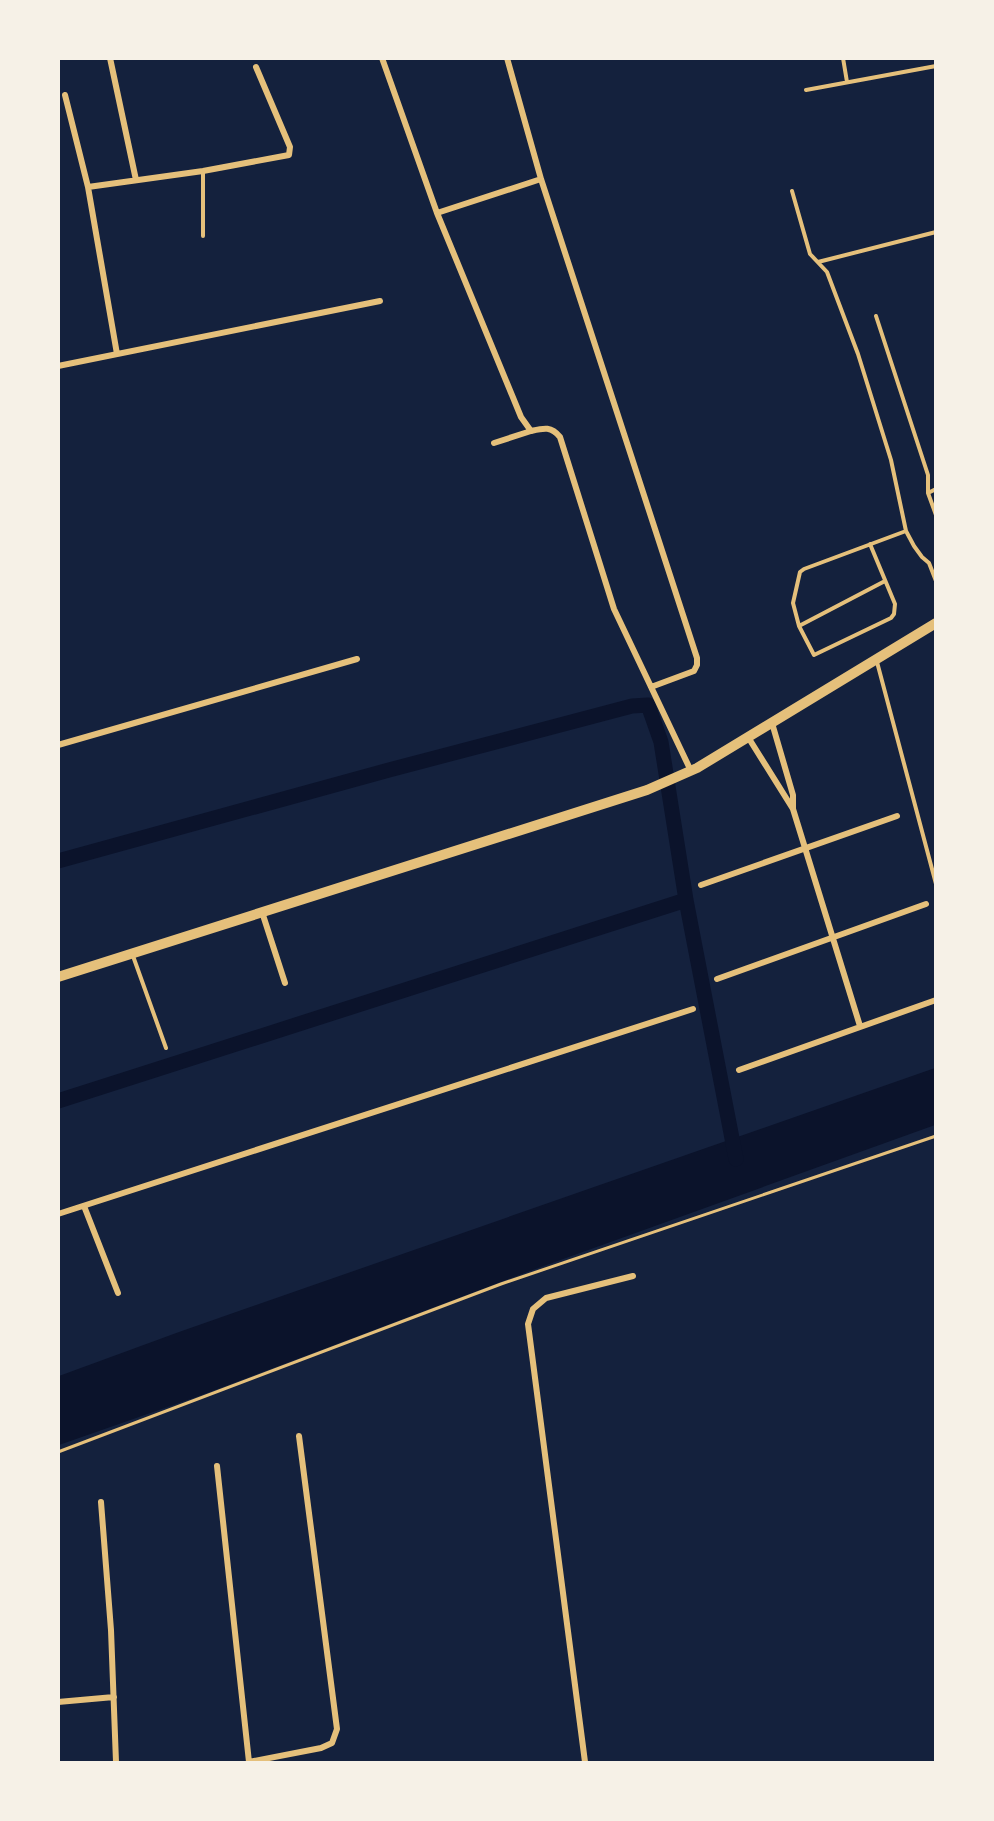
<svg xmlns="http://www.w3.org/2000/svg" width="994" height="1821" viewBox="0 0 994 1821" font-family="'PT Sans Narrow',sans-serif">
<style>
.water{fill:#0b132b}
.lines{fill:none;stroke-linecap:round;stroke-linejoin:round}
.canal{stroke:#0b132b;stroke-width:15}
.path{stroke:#e5c07b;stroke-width:3}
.service{stroke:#e5c07b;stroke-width:4}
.minor{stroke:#e5c07b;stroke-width:6}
.tertiary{stroke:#e5c07b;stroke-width:10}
</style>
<rect width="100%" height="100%" fill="#14213d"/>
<path class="water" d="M935,1068V1125L530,1271L199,1396L59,1445V1376L179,1332Z"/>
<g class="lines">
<path class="canal" d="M58,861L389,770L632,706L648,705L661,742L686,900L736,1159
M58,1101L686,900"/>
<path class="path" d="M58,1452L501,1284L936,1136"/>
<path class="service" d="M843,58L847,82
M806,90L936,66
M203,171V236
M792,191L810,254L827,272L858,354L891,460L906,531L914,546L922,557L929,563L936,581
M818,262L936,232
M876,316L928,475V493L936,515
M928,493L936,489
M870,544L895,604L894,614L891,618L814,655L799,626L793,603L800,572L804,569L906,531
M799,626L885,581
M877,662L936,884
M133,956L166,1048"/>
<path class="minor" d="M110,58L136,180
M382,58L437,213L521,417L531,431C544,428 551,426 560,437L614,609L691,771
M507,58L541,179
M65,95L88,187L117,354
M88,187L203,171L289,155L290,147L256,67
M437,213L541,179L697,658V665L694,671L651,687
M58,366L380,301
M494,443L531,431
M772,723L793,795V808
M748,737L793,809L860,1026
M58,745L357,659
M701,885L897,816
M262,912L285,983
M717,979L926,904
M739,1070L936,1000
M84,1206L118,1293
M58,1214L693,1009
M217,1466L249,1762
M101,1502L111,1630L116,1762
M58,1702L114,1697
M249,1762L321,1748L332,1743L337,1729L299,1436
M585,1762L528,1324L533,1309L546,1298L633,1276"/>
<path class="tertiary" d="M58,977L647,790L697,768L936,623"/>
</g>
<rect width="994" height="1821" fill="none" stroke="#f6f1e7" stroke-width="120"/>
</svg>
